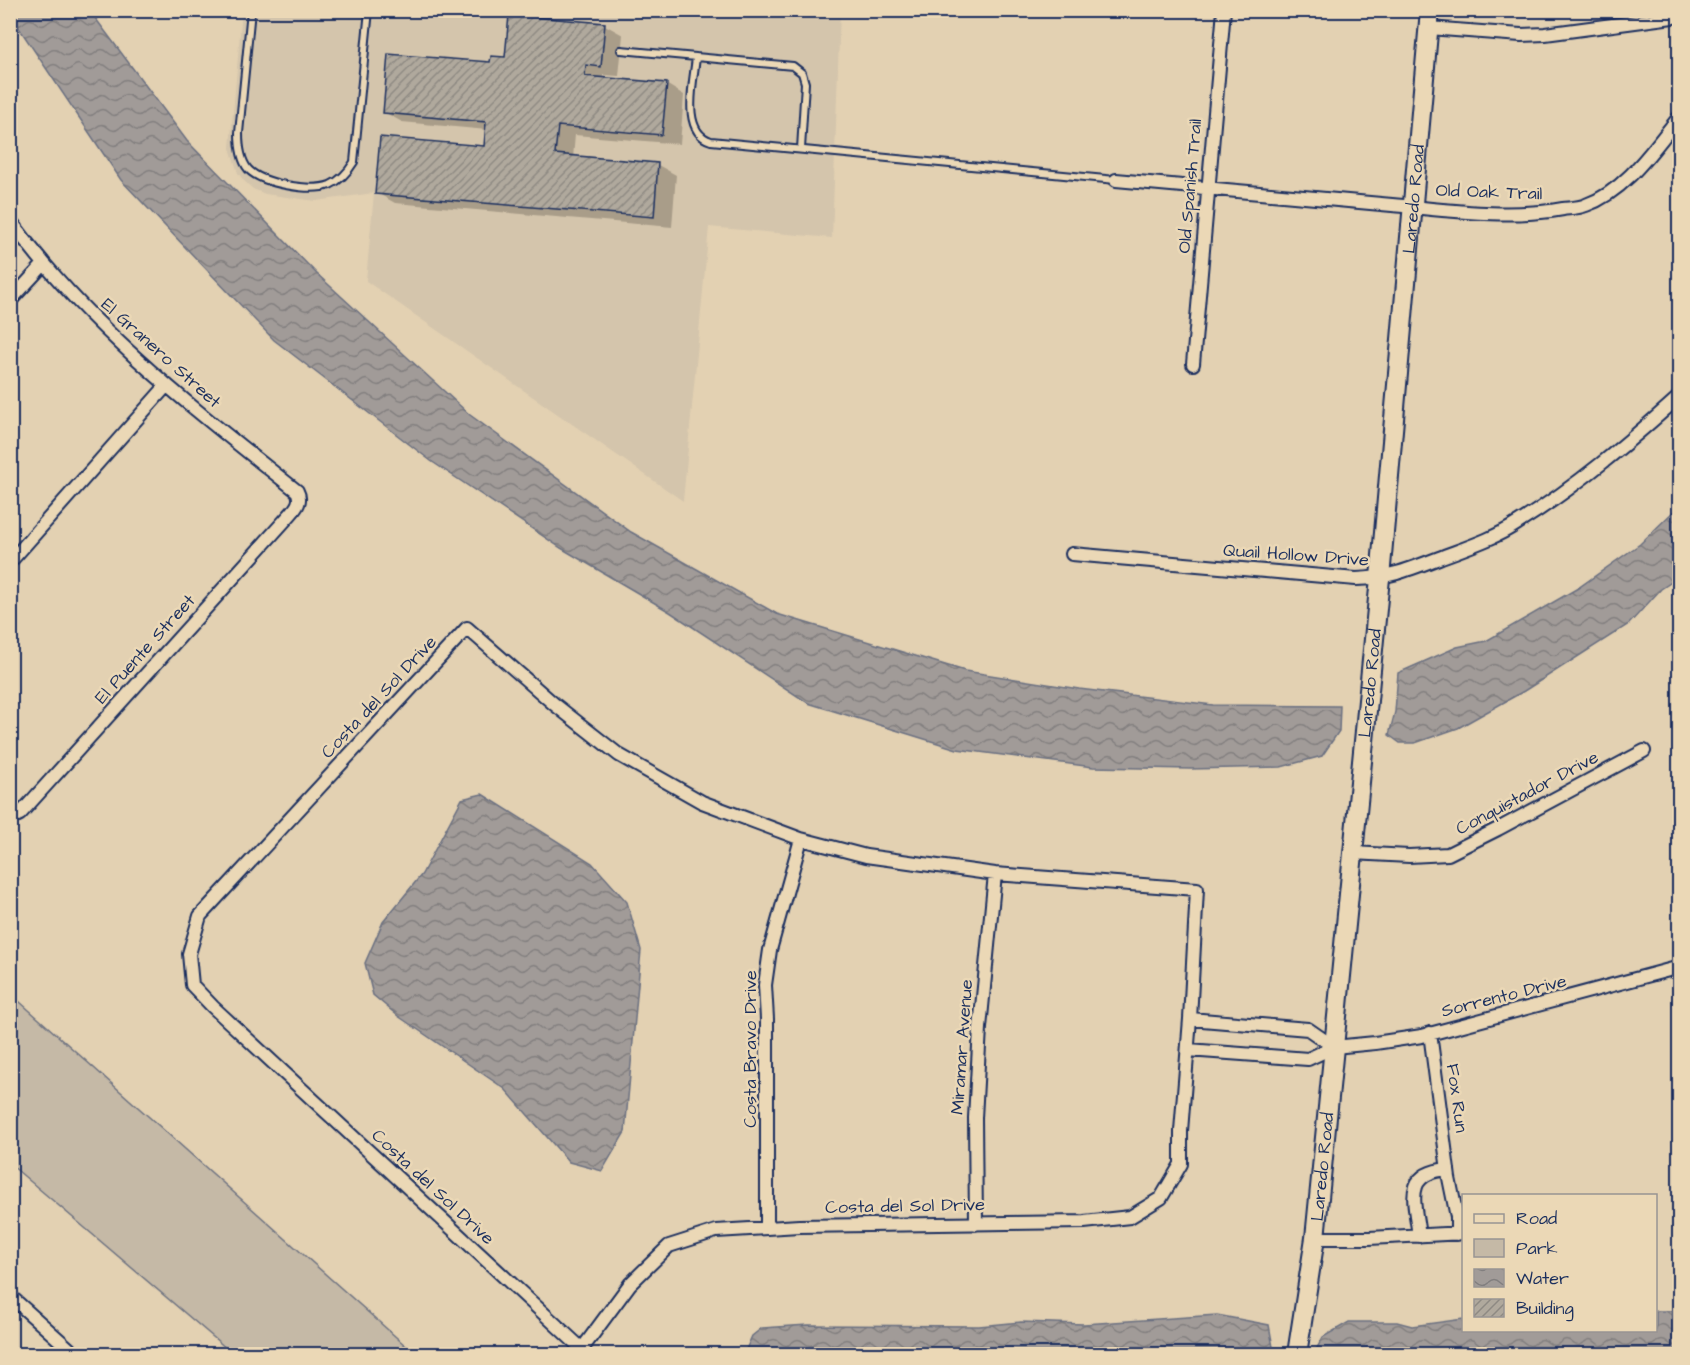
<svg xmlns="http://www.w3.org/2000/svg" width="1690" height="1365" viewBox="0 0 1690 1365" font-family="'Architects Daughter',sans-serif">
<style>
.built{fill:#d4c5ac}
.green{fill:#c5b9a6;stroke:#707482;stroke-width:1.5}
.water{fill:url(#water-waves);stroke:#6b7081;stroke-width:1.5}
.shadow{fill:#0003}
.building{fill:url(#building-hatch);stroke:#1b2f5e;stroke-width:1.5}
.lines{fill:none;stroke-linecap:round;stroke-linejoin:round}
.lane-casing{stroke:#1b2f5e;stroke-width:10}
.street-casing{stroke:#1b2f5e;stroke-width:16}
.secondary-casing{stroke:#1b2f5e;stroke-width:22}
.lane{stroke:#ebd8b6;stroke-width:6}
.street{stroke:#ebd8b6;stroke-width:12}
.secondary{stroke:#ebd8b6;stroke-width:18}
.labels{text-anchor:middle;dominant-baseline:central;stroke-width:5;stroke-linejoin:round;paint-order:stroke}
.street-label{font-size:18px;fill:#1b2f5e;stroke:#ebd8b6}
</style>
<defs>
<pattern id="water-waves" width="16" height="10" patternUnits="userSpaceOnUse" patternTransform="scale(1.5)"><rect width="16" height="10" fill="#a19b98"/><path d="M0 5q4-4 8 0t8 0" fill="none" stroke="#827f7f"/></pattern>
<pattern id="building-hatch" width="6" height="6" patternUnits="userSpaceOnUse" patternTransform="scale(1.5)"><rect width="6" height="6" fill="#b0a99d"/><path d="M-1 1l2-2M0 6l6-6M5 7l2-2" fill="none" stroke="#8e8a83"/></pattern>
</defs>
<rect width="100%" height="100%" fill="#e3d1b2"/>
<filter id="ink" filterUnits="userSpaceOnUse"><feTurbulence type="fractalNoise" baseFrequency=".0167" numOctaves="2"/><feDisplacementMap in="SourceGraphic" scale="12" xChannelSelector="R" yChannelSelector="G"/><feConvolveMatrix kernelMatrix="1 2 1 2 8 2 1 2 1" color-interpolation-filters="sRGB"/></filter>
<g filter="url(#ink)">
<path class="built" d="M242,11H840L832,238L709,227L683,501L366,281L374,193L316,201L265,194L253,189L244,181L238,173L230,148Z"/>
<path class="green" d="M11,994L415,1354H233L11,1165Z"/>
<path class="water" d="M10,11H90L187,141L317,274L470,415L631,532L777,614L965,671L1079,689L1213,705L1340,706L1339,731L1322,756L1281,767L1190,769L1093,767L957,749L808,703L670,612L561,548L431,461L274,340L121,180L11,16Z
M1679,506V577L1661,589L1629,624L1524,691L1458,728L1415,743H1400L1389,735L1395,712L1398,673L1457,647L1486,641L1578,588L1640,544Z
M482,794L592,863L627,902L641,950L625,1132L602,1171L569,1162L505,1089L398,1016L373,995L365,963L383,922L422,874L462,799Z
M1656,1311H1679V1354H1319L1317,1348L1323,1337L1349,1322H1397L1412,1326L1463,1319L1464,1330H1656Z
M1217,1315L1269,1325L1273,1347L1269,1354H744L752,1336L762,1328L808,1325L979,1326L1021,1322L1084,1324Z"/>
<path class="shadow" d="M605,25L623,35L619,76L603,75V79L666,84L684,95L680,144L575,135L573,158L658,165L676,175L672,227L395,203L377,193L486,148L487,130L402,122L384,112L492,64Z"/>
<path class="building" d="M509,15L605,23L601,67L586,65L585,76L667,83L662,135L558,126L555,154L658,163L654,217L375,194L380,137L484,146L486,122L383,113L388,54L490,62L491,56L505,57Z"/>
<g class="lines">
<defs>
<path id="lane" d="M251,10L239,133C239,145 240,159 248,169C262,184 311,192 330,185C341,180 348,172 354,162L369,10
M621,50L793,66L802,73L805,83L801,149
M696,57C694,81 680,132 711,141L1116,180"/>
<path id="street" d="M1429,28L1521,35L1545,34L1680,16
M1116,180C1208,188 1300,197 1392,205C1448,210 1507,219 1563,209C1571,208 1579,208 1586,205C1626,191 1654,148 1680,116
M10,220C88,328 194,409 297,491C303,502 295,509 288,517L20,814L10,819
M10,301L44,264
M1193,364L1224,10
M1072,554L1356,579C1389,578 1408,570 1439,558C1465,548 1494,539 1518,523C1576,487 1629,442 1680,396
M10,562L167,385
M467,628L554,704L619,755L702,802L801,839L866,856L995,874L1197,889L1190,1019L1181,1131V1164L1161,1198L1130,1217L1084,1222L799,1226L716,1231L669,1246L630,1284L582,1349L213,1007L192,985L189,954L200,916Z
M1352,853L1409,856L1448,854L1498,829L1644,751
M1190,1019L1308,1029L1334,1047
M1430,1033L1449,1178L1457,1217V1234
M1188,1050L1308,1059L1334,1047L1375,1043L1422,1036L1680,967
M976,1224L975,1118L980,1028L995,874
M767,1228V1019L765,985L770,950L801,839
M1419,1236C1415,1202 1402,1173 1448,1169
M1315,1238H1369L1464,1233
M10,1296L75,1354"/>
<g id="secondary">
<path id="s1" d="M1297,1354L1315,1238L1334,1047L1380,578L1430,10"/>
</g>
</defs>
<use href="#lane" class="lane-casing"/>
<use href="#street" class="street-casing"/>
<use href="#secondary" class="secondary-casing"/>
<use href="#lane" class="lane"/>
<use href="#street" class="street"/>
<use href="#secondary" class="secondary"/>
</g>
</g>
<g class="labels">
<g class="street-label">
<text transform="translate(1190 186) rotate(-85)">Old Spanish Trail</text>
<text transform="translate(1489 192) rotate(2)">Old Oak Trail</text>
<text stroke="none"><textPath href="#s1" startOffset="1161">Laredo Road</textPath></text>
<text transform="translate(161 353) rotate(42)">El Granero Street</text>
<text transform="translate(1296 555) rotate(4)">Quail Hollow Drive</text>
<text transform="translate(145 649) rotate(-48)">El Puente Street</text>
<text stroke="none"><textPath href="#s1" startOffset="675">Laredo Road</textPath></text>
<text transform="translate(379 697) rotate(-47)">Costa del Sol Drive</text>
<text transform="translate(1527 793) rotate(-28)">Conquistador Drive</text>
<text transform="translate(1504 996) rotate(-14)">Sorrento Drive</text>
<text transform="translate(962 1047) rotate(-86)">Miramar Avenue</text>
<text transform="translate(750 1049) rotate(-90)">Costa Bravo Drive</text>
<text transform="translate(1457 1098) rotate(82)">Fox Run</text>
<text stroke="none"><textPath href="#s1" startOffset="189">Laredo Road</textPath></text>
<text transform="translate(433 1187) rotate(43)">Costa del Sol Drive</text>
<text transform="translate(905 1206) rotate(-1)">Costa del Sol Drive</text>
</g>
</g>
<rect width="1690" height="1365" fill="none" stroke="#ebd8b6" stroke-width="36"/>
<rect x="18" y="18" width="1654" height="1329" fill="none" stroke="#1b2f5e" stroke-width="2" filter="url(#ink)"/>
<rect x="1462" y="1194" width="195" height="138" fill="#ebd8b6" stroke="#989493" stroke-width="1.5"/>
<rect x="1474" y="1214" width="30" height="9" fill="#ebd8b6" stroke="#989493" stroke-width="1.5"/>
<text x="1516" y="1224" font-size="18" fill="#1b2f5e">Road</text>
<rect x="1474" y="1239" width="30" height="18" fill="#c5b9a6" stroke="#989493" stroke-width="1.5"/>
<text x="1516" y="1254" font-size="18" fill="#1b2f5e">Park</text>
<rect x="1474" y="1269" width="30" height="18" fill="url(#water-waves)" stroke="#989493" stroke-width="1.5"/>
<text x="1516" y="1284" font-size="18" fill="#1b2f5e">Water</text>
<rect x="1474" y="1299" width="30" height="18" fill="url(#building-hatch)" stroke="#989493" stroke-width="1.5"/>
<text x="1516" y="1314" font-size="18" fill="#1b2f5e">Building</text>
</svg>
